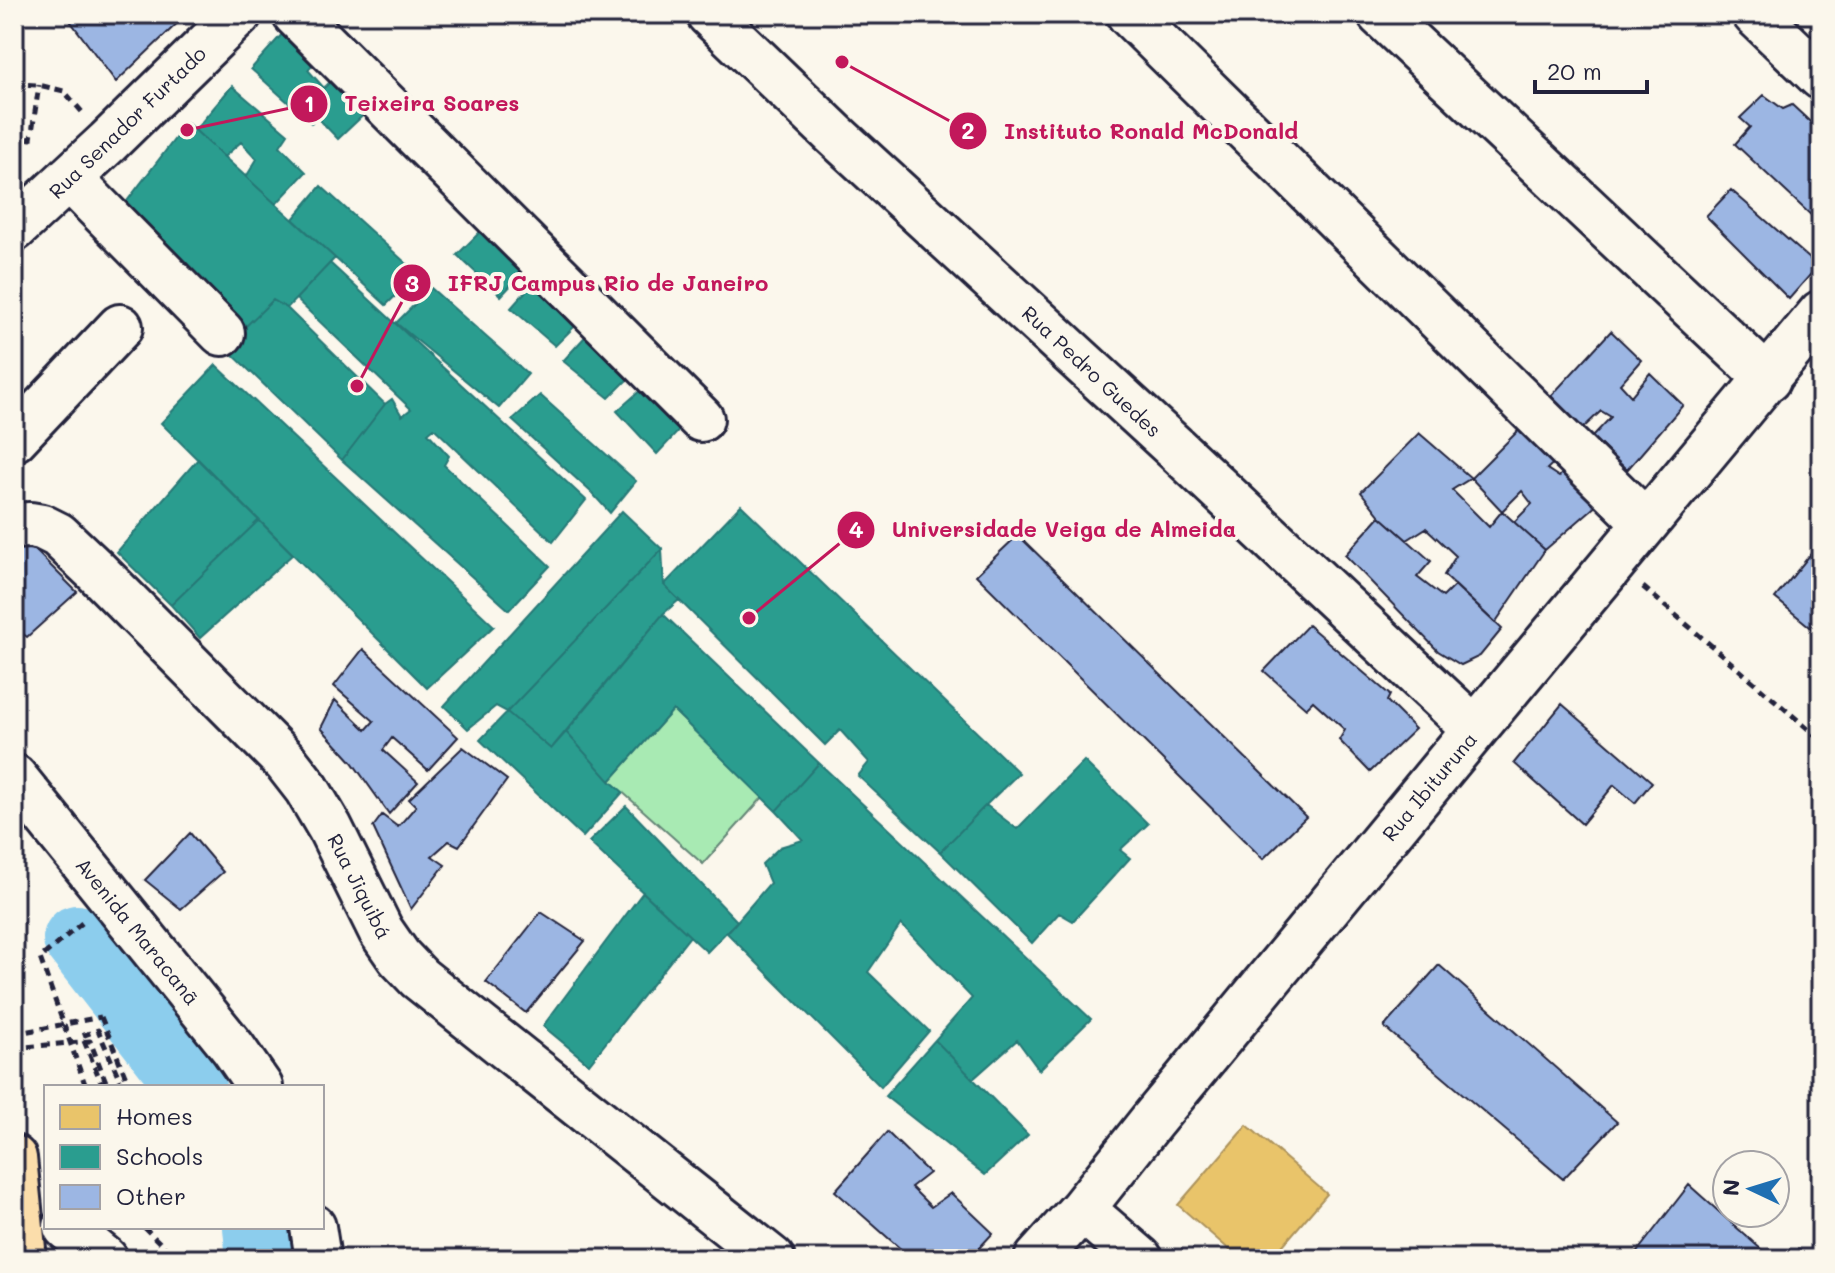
<svg xmlns="http://www.w3.org/2000/svg" width="1835" height="1273" viewBox="0 0 1835 1273" font-family="Mali,sans-serif">
<style>
.green{fill:#a8eab3;stroke:#658677;stroke-width:2}
.homes{fill:#e9c46a;stroke:#ad935c;stroke-width:2}
.schools{fill:#2a9d8f;stroke:#287876;stroke-width:2}
.lines{fill:none;stroke-linecap:round;stroke-linejoin:round}
.river{stroke:#8ccded;stroke-width:68}
.building{fill:#9cb6e3;stroke:#22223b;stroke-width:2}
.minor-casing{stroke:#22223b;stroke-width:50}
.major-casing{stroke:#22223b;stroke-width:50}
.path{stroke:#22223b;stroke-width:5;stroke-dasharray:8 6;stroke-linecap:butt}
.minor{stroke:#fbf7ec;stroke-width:44}
.major{stroke:#fbddab;stroke-width:44}
.path-bridge{stroke:#22223b;stroke-width:5;stroke-dasharray:8 6;stroke-linecap:butt}
.labels{text-anchor:middle;dominant-baseline:central;stroke-width:8;stroke-linejoin:round;paint-order:stroke}
.street-label{font-size:20px;fill:#22223b;stroke:#fbf7ec}
.leader{fill:none;stroke:#c2185b;stroke-width:3}
.callout-dot{fill:#c2185b;stroke:#fbf7ec;stroke-width:3}
.mark-label{font-size:24px;text-anchor:middle;font-weight:bold;fill:#fff}
.callout-label{font-size:22px;text-anchor:middle;font-weight:bold;fill:#c2185b;stroke:#fbf7ec;stroke-width:8;stroke-linejoin:round;paint-order:stroke}
</style>
<rect width="100%" height="100%" fill="#fbf7ec"/>
<filter id="ink" filterUnits="userSpaceOnUse"><feTurbulence type="fractalNoise" baseFrequency=".0125" numOctaves="2"/><feDisplacementMap in="SourceGraphic" scale="16" xChannelSelector="R" yChannelSelector="G"/><feConvolveMatrix kernelMatrix="1 2 1 2 8 2 1 2 1" color-interpolation-filters="sRGB"/></filter>
<g filter="url(#ink)">
<path class="green" d="M673,710L763,797L703,864L610,781Z"/>
<path class="homes" d="M1247,1125L1327,1194L1271,1259H1240L1178,1205Z"/>
<path class="schools" d="M292,23L321,53L308,70L324,88L340,72L373,106L338,139L318,118L311,123L251,69Z
M232,86L288,134L280,146L306,172L276,204L246,177L257,159L241,142L224,157L195,130Z
M187,123L335,258L287,308L273,300L244,328L121,209Z
M321,186L418,274L386,305L293,219Z
M489,223L531,264L501,296L457,255Z
M330,263L586,500L553,542L434,428L428,433L449,456L444,465L550,566L509,610L342,460L385,404L392,399L402,416L411,409L296,299Z
M541,274L584,317L555,346L511,308Z
M431,288L528,374L499,408L396,323Z
M273,300L287,308L385,404L342,460L227,349L244,328Z
M594,327L637,370L609,398L563,361Z
M216,365L494,626L427,688L161,423Z
M650,382L687,422L657,454L617,411Z
M540,395L636,481L610,513L592,493L512,420Z
M198,459L259,520L171,605L117,552Z
M741,505L1019,773L986,805L940,852L858,776L869,762L840,730L825,745L664,585Z
M622,511L662,549L507,712L496,706L468,729L444,706Z
M259,520L293,554L200,638L171,605Z
M662,549L664,585L679,600L663,614L551,749L507,712Z
M663,614L819,763L776,811L673,710L610,781L566,732Z
M507,712L551,749L566,732L610,781L623,792L583,837L480,740Z
M1084,761L1148,824L1120,850L1130,858L1073,921L1059,913L1032,943L940,852L986,805L1017,829Z
M819,763L1091,1019L1039,1070L1017,1040L973,1079L935,1040L972,998L901,924L868,972L929,1031L881,1087L727,933L770,883L762,864L780,847L803,840L776,811Z
M626,806L737,921L707,952L589,842Z
M643,892L690,936L589,1064L543,1026Z
M935,1040L1028,1135L985,1175L885,1096Z"/>
<g class="lines">
<path class="river" d="M77,939L192,1087
M257,1227L260,1259"/>
</g>
<path class="building" d="M65,14H187L116,82Z
M1764,95L1783,109L1792,105L1821,132V208L1814,218L1735,144L1750,127L1740,118Z
M1731,190L1818,266L1789,299L1706,216Z
M1611,331L1641,360L1620,384L1631,396L1650,373L1683,405L1627,470L1592,437L1611,417L1601,411L1581,430L1551,396Z
M1529,420L1564,453L1547,469L1559,477L1570,462L1606,497L1545,550L1514,522L1532,504L1522,491L1502,511L1471,478Z
M1419,433L1471,478L1452,490L1489,527L1502,511L1545,550L1495,623L1444,575L1456,556L1426,528L1407,540L1380,516L1361,492Z
M1380,516L1431,561L1417,577L1443,597L1455,585L1502,629L1480,656L1461,665L1438,651L1345,555Z
M1018,535L1306,817L1263,859L976,575Z
M31,546L77,592L27,637L14,627V550Z
M1814,550L1821,556V636L1775,598Z
M1308,625L1390,695L1387,701L1415,729L1370,772L1339,740L1345,730L1313,701L1306,708L1264,671Z
M363,649L458,737L428,770L392,738L383,750L418,782L389,814L352,762L321,728L335,700L366,730L374,721L334,686Z
M1562,704L1652,782L1635,803L1614,785L1582,824L1514,763Z
M463,747L507,780L459,846L449,841L432,856L445,865L411,909L373,827L382,815L398,827L416,806L409,799Z
M190,833L223,872L181,909L145,880Z
M541,912L585,941L526,1013L486,982Z
M1439,965L1617,1122L1563,1179L1384,1027Z
M887,1132L929,1173L911,1187L931,1207L951,1193L993,1233L969,1259H912L835,1191Z
M1689,1185L1772,1259H1645L1637,1252Z"/>
<g class="lines">
<defs>
<path id="minor" d="M295,14L701,419
M709,14L835,135L1172,445L1475,729
M1129,14L1646,523
M1380,14L1768,379
M1755,14L1821,77
M69,178L222,333
M14,229L108,142L239,14
M14,439L120,327
M14,526L30,525L42,527L58,535L94,569L286,762L307,789L330,828L381,931L399,957L419,978L772,1259
M14,777L233,1048L260,1087
M1082,1209L1140,1259
M66,1227L105,1259
M313,1227L318,1259
M1037,1259L1082,1209L1151,1122L1475,729L1821,313"/>
<path id="major" d="M14,1158L24,1259"/>
</defs>
<use href="#minor" class="minor-casing"/>
<use href="#major" class="major-casing"/>
<path class="path" d="M14,79L21,78
M14,84L39,85L64,91L82,112
M14,122L17,102
M14,137L31,139L39,85
M1643,587L1821,740
M82,923L40,958L86,1087
M101,1017L130,1087
M14,1048L90,1041L108,1087
M144,1227L165,1248"/>
<use href="#minor" class="minor"/>
<use href="#major" class="major"/>
<path class="path-bridge" d="M17,102L21,78
M14,1034L101,1017
M103,1087L82,1036L98,1030L123,1087"/>
</g>
</g>
<g class="labels">
<g class="street-label">
<text transform="translate(127 122) rotate(-44)">Rua Senador Furtado</text>
<text transform="translate(1092 371) rotate(43)">Rua Pedro Guedes</text>
<text transform="translate(1429 786) rotate(-50)">Rua Ibituruna</text>
<text transform="translate(360 886) rotate(63)">Rua Jiquibá</text>
<text transform="translate(138 931) rotate(51)">Avenida Maracanã</text>
</g>
</g>
<path class="leader" d="M187 130L309 104M842 62L968 131M357 386L412 283M749 618L856 530"/>
<g class="callout-dot">
<circle cx="187" cy="130" r="8"/>
<circle cx="842" cy="62" r="8"/>
<circle cx="357" cy="386" r="8"/>
<circle cx="749" cy="618" r="8"/>
<circle cx="309" cy="104" r="20"/>
<circle cx="968" cy="131" r="20"/>
<circle cx="412" cy="283" r="20"/>
<circle cx="856" cy="530" r="20"/>
</g>
<g class="mark-label">
<text x="309" y="112">1</text>
<text x="968" y="139">2</text>
<text x="412" y="292">3</text>
<text x="856" y="538">4</text>
</g>
<g class="callout-label">
<text x="432" y="111">Teixeira Soares</text>
<text x="1151" y="139">Instituto Ronald McDonald</text>
<text x="608" y="291">IFRJ Campus Rio de Janeiro</text>
<text x="1064" y="537">Universidade Veiga de Almeida</text>
</g>
<rect width="1835" height="1273" fill="none" stroke="#fbf7ec" stroke-width="48"/>
<rect x="24" y="24" width="1787" height="1225" fill="none" stroke="#22223b" stroke-width="3" filter="url(#ink)"/>
<rect x="44" y="1085" width="280" height="144" fill="#fbf7ec" stroke="#a4a2a5" stroke-width="2"/>
<rect x="60" y="1105" width="40" height="24" fill="#e9c46a" stroke="#a4a2a5" stroke-width="2"/>
<text x="116" y="1125" font-size="24" fill="#22223b">Homes</text>
<rect x="60" y="1145" width="40" height="24" fill="#2a9d8f" stroke="#a4a2a5" stroke-width="2"/>
<text x="116" y="1165" font-size="24" fill="#22223b">Schools</text>
<rect x="60" y="1185" width="40" height="24" fill="#9cb6e3" stroke="#a4a2a5" stroke-width="2"/>
<text x="116" y="1205" font-size="24" fill="#22223b">Other</text>
<g transform="translate(1751 1189) rotate(274)"><circle r="38" fill="#fbf7ec" stroke="#a4a2a5" stroke-width="2"/>
<path d="M0-6L14 30L0 20L-14 30Z" fill="#1f6fb2"/>
<text y="-12" font-size="22" font-weight="bold" text-anchor="middle" fill="#22223b">N</text>
</g>
<path d="M1535 80v12h112v-12" fill="none" stroke="#22223b" stroke-width="4"/>
<text x="1547" y="80" font-size="24" fill="#22223b" stroke="#fbf7ec" stroke-width="6" paint-order="stroke">20 m</text>
</svg>
